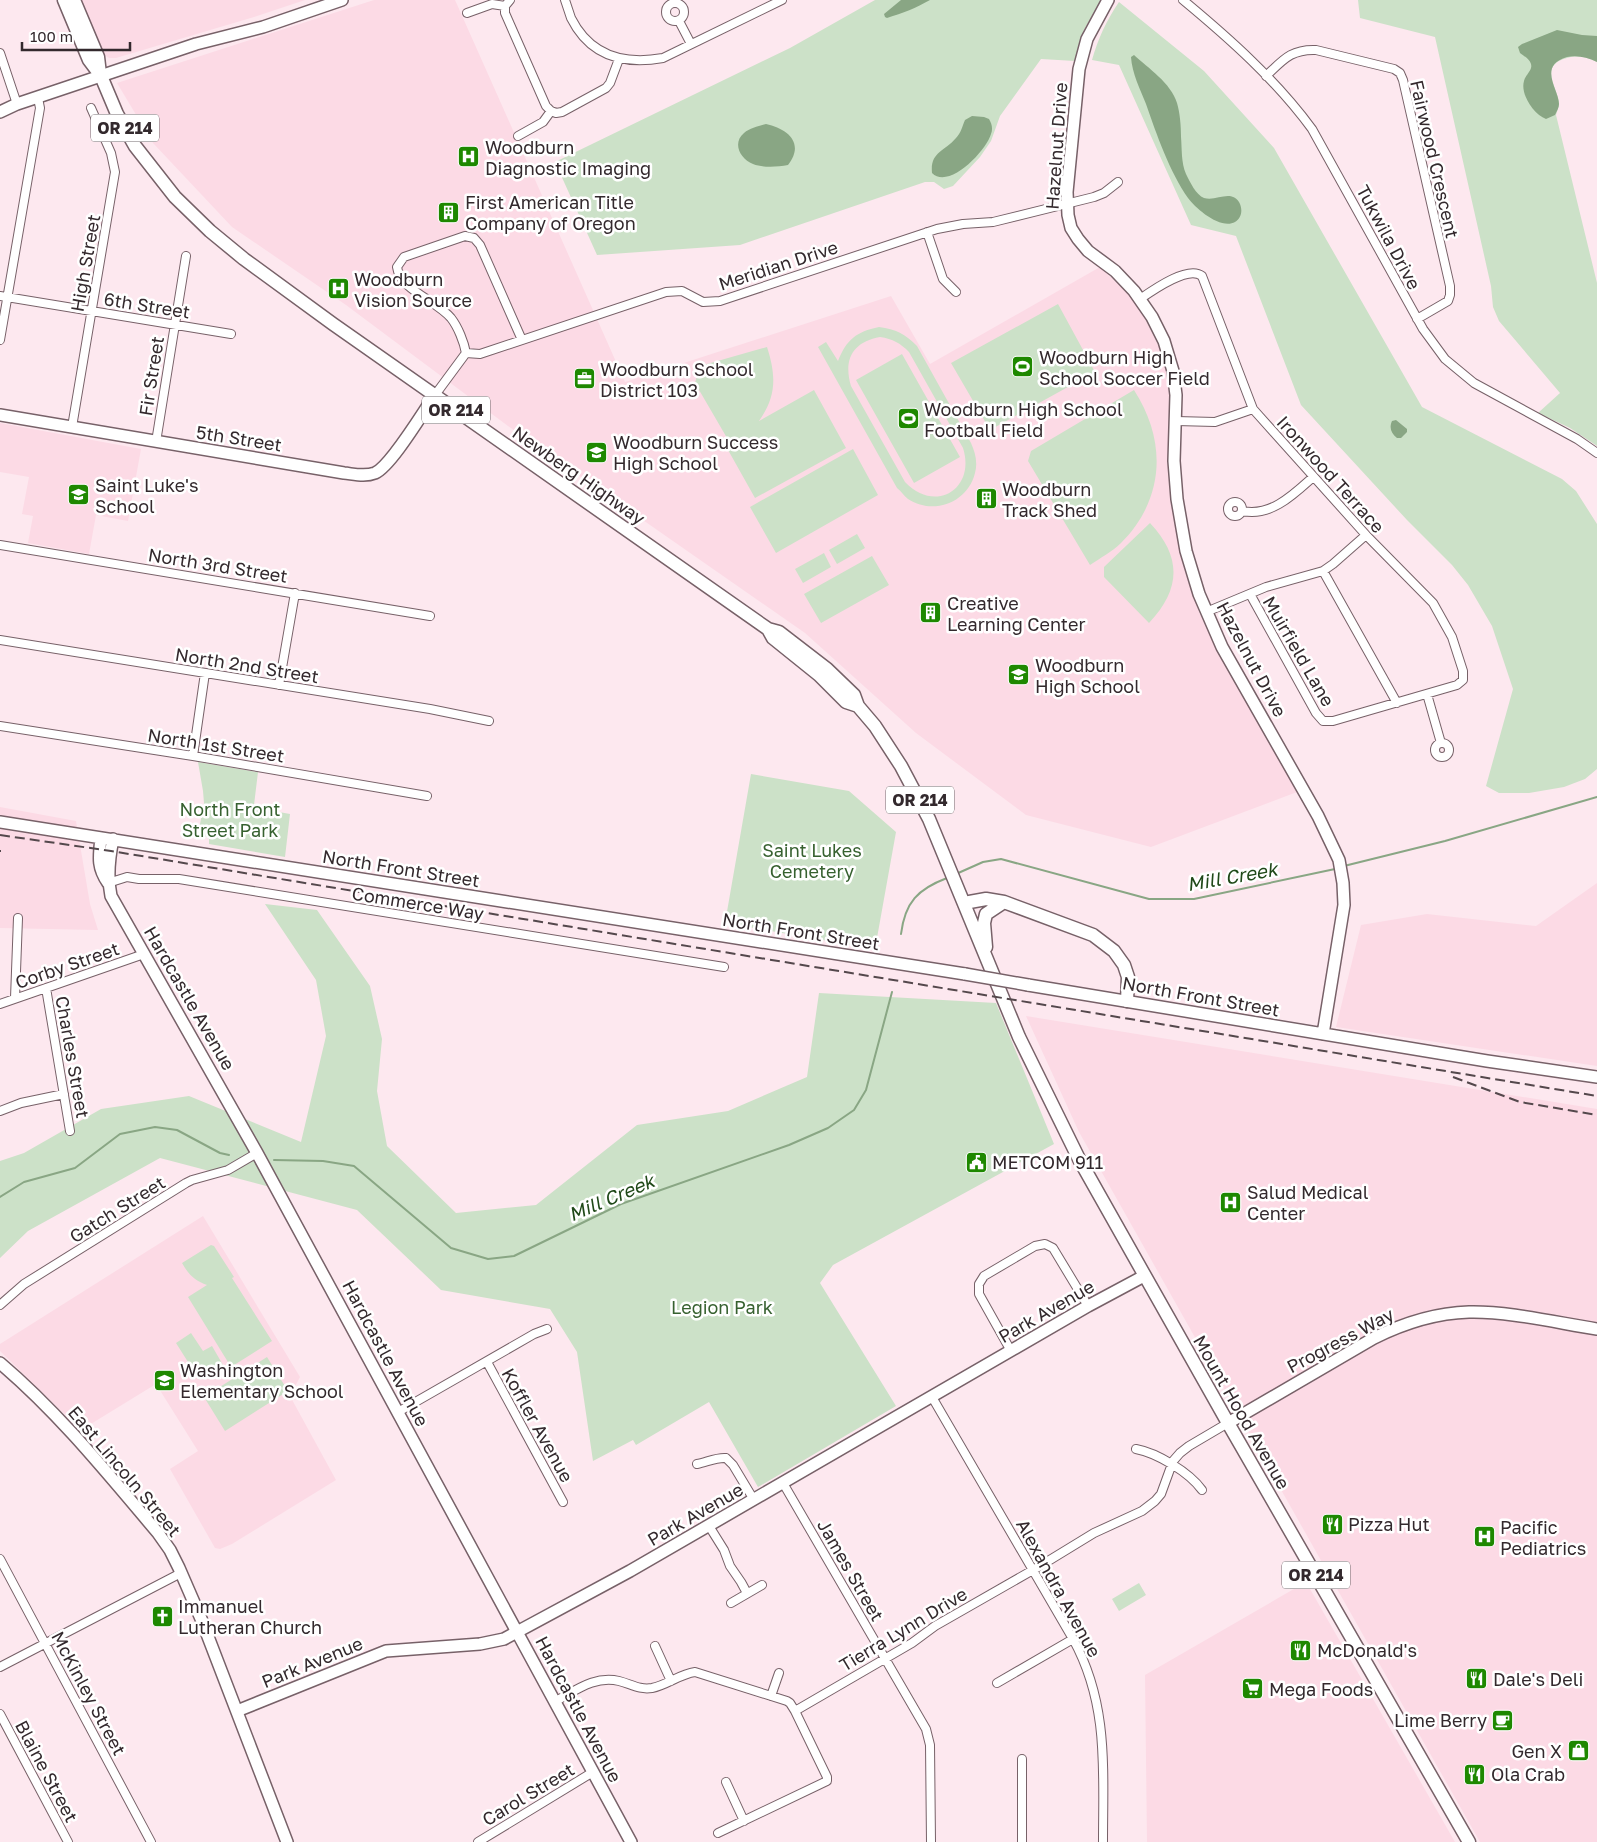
<svg xmlns="http://www.w3.org/2000/svg" width="1597" height="1842" viewBox="0 0 1597 1842" font-family="'Golos Text',sans-serif">
<style>
.built{fill:#fcdae5}
.green{fill:#cce1c8;fill-rule:evenodd}
.water{fill:#89a684}
.lines{fill:none;stroke-linecap:round;stroke-linejoin:round}
.stream{stroke:#89a684;stroke-width:2}
.street-casing{stroke:#776168;stroke-width:10}
.secondary-casing{stroke:#776168;stroke-width:14}
.primary-casing{stroke:#776168;stroke-width:15}
.street{stroke:#fff;stroke-width:8}
.secondary{stroke:#fff;stroke-width:11}
.primary{stroke:#fff;stroke-width:12}
.rail{stroke:#54484c;stroke-width:2;stroke-dasharray:10 5;stroke-linecap:butt}
.secondary-bridge-casing{stroke:#776168;stroke-width:14;stroke-linecap:butt}
.secondary-bridge{stroke:#fff;stroke-width:11}
.labels{text-anchor:middle;dominant-baseline:central;stroke-width:5;stroke-linejoin:round;paint-order:stroke}
.shield{fill:#fff;stroke:#70696c;stroke-width:1}
.shield-label{font-size:16px;font-weight:bold;fill:#33292d}
.street-label{font-size:18px;fill:#33292d;stroke:#fff}
.poi-label{font-size:18px;fill:#33292d;stroke:#fff;text-anchor:start}
.park-label{font-size:18px;fill:#376130;stroke:#fff}
.water-label{font-size:19px;font-style:italic;fill:#204919;stroke:#fff}
</style>
<rect width="100%" height="100%" fill="#fde8ef"/>
<path class="built" d="M78,0H305L254,17L116,58H109L103,54Z
M374,0H455L625,382L891,296L930,364L1100,267L1128,294L1143,314L1163,356L1169,382L1170,414L1168,463L1174,517L1185,572L1199,612L1218,652L1297,792L1151,847L1026,815L916,733L805,633L508,426L346,305L232,227L153,143L117,83Z
M0,423L141,449L128,521L96,515L89,554L28,543L33,516L22,514L29,477L0,472Z
M0,807L76,821L90,904L98,930L0,928Z
M1597,883V1066L1336,1027L1361,925L1427,914L1536,926Z
M1026,1016L1597,1109V1842H1480L1079,1132Z
M203,1216L300,1377L290,1396L336,1480L232,1544L220,1549L215,1548L170,1469L198,1451L156,1384L81,1430L0,1351V1344Z
M1306,1582L1455,1842H1147L1145,1675Z"/>
<path class="green" d="M875,0H1101L1084,30L1075,61L1041,59L1000,116L991,141L980,157L953,186L944,189L934,182H925L740,245L597,255L555,162L790,48Z
M1358,0H1597V62C1587,57 1577,55 1567,58C1537,66 1559,89 1559,104C1559,107 1557,111 1556,115L1597,283V446L1570,428L1538,413L1560,393L1499,321L1493,307L1491,286L1435,37L1360,18Z
M1119,2L1204,71L1274,148L1422,407L1562,479L1576,491L1597,524V769L1585,779L1564,787L1529,793H1499L1486,786L1513,689L1492,626L1468,585L1452,565L1407,520L1301,405L1236,236L1191,225L1119,65L1092,60C1098,39 1106,21 1119,2Z
M1058,304L1095,372L990,430L951,363Z
M879,327C896,329 905,334 917,346L971,443C975,452 978,462 975,473C968,502 934,516 908,499C904,496 901,491 897,488L818,347L826,342L838,361C847,339 856,332 879,327ZM880,337C893,339 900,343 909,352L963,448C976,489 935,514 905,482L851,386C843,359 853,342 880,337Z
M767,347C776,375 777,396 759,421L814,390L846,448L755,498L723,441L727,438L695,383L700,366Z
M902,354L960,457L914,483L856,380Z
M1134,390C1167,441 1165,499 1121,543C1112,552 1100,558 1090,565L1028,461L1031,451Z
M853,449L878,495L776,553L750,507Z
M1150,523C1182,557 1181,589 1149,623L1104,577V567Z
M857,534L865,548L837,564L829,550Z
M824,553L831,567L803,583L795,569Z
M872,556L889,585L821,623L804,594Z
M198,762L258,772L254,805L268,810L290,814L285,857L209,844V839L207,837L198,835L204,803L203,791Z
M751,774L849,791L896,832L875,949L725,923Z
M265,904L317,910L370,986L382,1039L377,1091L387,1146L456,1213L536,1205L637,1125L728,1111L807,1077L819,993L996,1003L1054,1144L833,1265L820,1283L896,1406L758,1487L709,1402L636,1445L633,1440L593,1461L577,1352L550,1309L441,1290L357,1210L160,1158L28,1231L0,1258V1161L24,1153L101,1109L189,1096L301,1142L326,1036L316,980Z
M211,1245L214,1246L234,1277L232,1278L272,1341L231,1367L188,1297L207,1285C195,1281 188,1274 182,1263Z
M191,1333L203,1351L212,1346L223,1365L202,1379L188,1362L176,1343Z
M267,1357L288,1391L225,1431L204,1397Z
M1139,1583L1146,1595L1119,1611L1112,1599Z"/>
<path class="water" d="M901,0H930C916,8 903,13 887,18L885,17L884,14Z
M1557,30L1582,35L1597,36V62C1587,57 1577,55 1567,57C1537,66 1559,89 1559,104C1559,107 1557,111 1555,115L1546,119C1534,115 1520,94 1524,81C1525,76 1530,72 1531,68C1533,61 1524,56 1520,53L1518,47L1522,44Z
M1134,55C1148,68 1171,83 1177,103C1180,113 1181,126 1181,137C1182,149 1181,163 1186,174C1190,182 1196,195 1204,198C1216,202 1230,189 1239,202C1243,209 1242,218 1235,222C1221,230 1196,209 1188,198C1170,173 1156,133 1146,104C1140,89 1132,73 1131,57Z
M972,116L984,117L989,119C992,124 993,129 991,134C986,151 949,190 932,173C930,152 944,152 956,138C961,133 962,127 965,120Z
M766,124C788,129 805,143 788,165C777,167 763,168 753,164C740,159 732,143 744,133C750,128 759,126 766,124Z
M1396,420L1407,429V432L1401,438H1397C1391,433 1389,428 1392,421Z"/>
<g class="lines">
<path class="stream" d="M1344,866L1445,841L1597,797
M956,874L983,862L1001,859L1149,899H1194L1335,869
M901,934C905,902 918,889 947,878
M274,1160L323,1161L354,1166L451,1248L488,1259L514,1256L621,1204L789,1145L828,1128L854,1110L866,1090L892,992
M0,1197L24,1182L75,1168L120,1134L155,1127L177,1130L220,1153L229,1155"/>
<defs>
<path id="street" d="M510,0L505,6V13L546,106L551,111
M565,0C567,6 569,12 571,18C590,56 624,65 663,58L782,0
M1183,0C1230,39 1276,80 1312,129L1423,329L1445,359L1474,383L1577,439L1597,453
M666 12a9 9 0 1 1 18 0a9 9 0 1 1-18 0Z
M467,13L492,4L505,6
M679,21L691,44
M0,53L17,104
M1266,76C1283,60 1291,49 1316,50L1394,69L1400,73L1403,80L1450,286V295L1448,301L1417,319
M518,136L543,122L551,111L556,113L562,112L606,88L610,83L619,59
M927,232L943,279L956,292
M0,296L231,334
M1140,299C1153,290 1188,265 1202,276L1253,409L1366,535L1433,603L1452,637L1463,671V680L1457,685L1333,721H1323L1316,713L1250,594
M0,340L40,108L38,98
M466,353C464,342 458,327 451,318C436,300 400,290 397,267L404,257L465,236L474,238L480,245L522,340
M435,395L466,353L480,354L666,292L682,291L703,302L720,301L937,229L963,224L993,222L1094,197L1104,193L1118,182
M1176,421L1215,422L1253,409
M72,427L115,172L111,153L91,108
M156,442L186,256
M1228 509a7 7 0 1 1 14 0a7 7 0 1 1-14 0Z
M1243,511C1271,517 1294,494 1313,477
M0,545L430,616
M1323,571L1397,703
M1206,612L1266,587L1323,571L1333,564L1366,535
M0,640L430,709L489,721
M279,685L295,593
M1427,694L1441,743
M0,726L193,756L427,796
M1435 750a7 7 0 1 1 14 0a7 7 0 1 1-14 0Z
M193,756L205,673
M108,883L127,877L139,879H179L724,967
M46,988L70,1131
M15,998L18,918
M0,1004L144,954
M0,1111L21,1103L64,1094
M0,1305L24,1284L186,1183L192,1180L228,1170L257,1153
M1011,1351L979,1294V1284L984,1276L1035,1246L1045,1244L1053,1248L1088,1306
M487,1362L563,1502
M932,1397L1073,1639C1109,1704 1103,1770 1103,1842
M398,1412L534,1334L547,1329
M1136,1449C1157,1453 1189,1472 1202,1490
M697,1464C707,1462 717,1457 726,1458L733,1465L754,1500
M783,1483L926,1729L930,1745L931,1842
M709,1526L724,1550L730,1566L741,1582L747,1593
M0,1559L151,1842
M731,1603L762,1585
M655,1646L671,1681
M0,1667L181,1573
M997,1683L1073,1639
M771,1696L779,1673
M554,1702C575,1691 595,1675 619,1681C631,1684 639,1690 652,1688C667,1685 680,1674 695,1672L787,1701L790,1703L795,1711L912,1643L935,1626L1040,1566L1094,1533L1142,1511L1155,1501L1161,1494L1173,1461L1180,1453L1189,1446L1228,1423
M0,1714L68,1842
M1022,1759V1842
M726,1782L744,1821
M718,1833L827,1781V1777L795,1711
M478,1842L593,1772"/>
<path id="secondary" d="M1108,0L1087,39L1079,69L1067,192L1068,215L1071,228L1078,239L1088,251L1115,271L1134,291L1152,317L1164,341L1173,371L1176,395L1174,461L1177,499L1186,551L1199,594L1222,647L1318,816L1339,860L1343,883L1344,905L1323,1034
M0,112L17,104L196,44L263,27L342,0
M0,415L344,473C354,474 365,477 375,473C391,466 423,412 435,395
M0,822L965,974
M101,838C99,857 97,867 108,883
M113,839C109,858 107,877 111,896L257,1153L631,1842
M1028,985L1487,1061L1597,1077
M0,1363C59,1413 108,1474 158,1533L170,1550L179,1568L202,1621L287,1842
M1228,1423L1374,1338C1404,1323 1435,1313 1469,1312C1508,1311 1558,1323 1597,1329
M237,1711L386,1651L480,1644L504,1639L630,1571L1088,1306L1144,1276"/>
<path id="primary" d="M64,0L89,60L101,76L117,114L135,146L175,197L210,231L244,259L333,324L768,629L779,632L827,669L854,695L858,706
M74,0L98,57L100,74
M768,629L773,638L819,675L846,702L858,706L875,726L901,766L929,819L1019,1037L1079,1159L1228,1423L1469,1842
M964,903L986,899L1004,902L1093,935L1114,951L1124,965L1128,977L1127,1001
M986,947L984,923L986,914L1004,902"/>
</defs>
<use href="#street" class="street-casing"/>
<use href="#secondary" class="secondary-casing"/>
<use href="#primary" class="primary-casing"/>
<use href="#street" class="street"/>
<use href="#secondary" class="secondary"/>
<use href="#primary" class="primary"/>
<path class="rail" d="M0,835L111,851L1597,1096
M0,851H1
M1453,1077L1520,1102L1597,1115"/>
<defs>
<path id="secondary-bridge" d="M965,974L1028,985"/>
</defs>
<use href="#secondary-bridge" class="secondary-bridge-casing"/>
<use href="#secondary-bridge" class="secondary-bridge"/>
</g>
<defs>
<symbol id="hospital-square" viewBox="-11 -11 22 22"><rect x="-9" y="-9" width="18" height="18" rx="4" fill="#1e8800" stroke="#fff"/><path d="M-5-5h3v3.5h4V-5h3V5h-3V1.5h-4V5h-3Z" fill="#fff"/></symbol>
<symbol id="building-square" viewBox="-11 -11 22 22"><rect x="-9" y="-9" width="18" height="18" rx="4" fill="#1e8800" stroke="#fff"/><path d="M-4-6H4V6H1V3H-1V6H-4ZM-2.5-4.3h1.7v1.8h-1.7ZM.8-4.3h1.7v1.8H.8ZM-2.5-1h1.7V.8h-1.7ZM.8-1h1.7V.8H.8Z" fill="#fff"/></symbol>
<symbol id="stadium-square" viewBox="-11 -11 22 22"><rect x="-9" y="-9" width="18" height="18" rx="4" fill="#1e8800" stroke="#fff"/><path d="M0-5a6.5 5 0 1 0 0 10a6.5 5 0 1 0 0-10ZM-3.5-1.8h7v3.6h-7Z" fill="#fff"/></symbol>
<symbol id="office-square" viewBox="-11 -11 22 22"><rect x="-9" y="-9" width="18" height="18" rx="4" fill="#1e8800" stroke="#fff"/><path d="M-6-3h4V-5.5h4V-3h4V5H-6ZM-1-4.5V-3h2v-1.5ZM-6 0V1H6V0Z" fill="#fff"/></symbol>
<symbol id="school-square" viewBox="-11 -11 22 22"><rect x="-9" y="-9" width="18" height="18" rx="4" fill="#1e8800" stroke="#fff"/><path d="M0-5L7-2L0 1L-7-2ZM-4 1L0 2.5L4 1V4Q0 6-4 4Z" fill="#fff"/></symbol>
<symbol id="civic-square" viewBox="-11 -11 22 22"><rect x="-9" y="-9" width="18" height="18" rx="4" fill="#1e8800" stroke="#fff"/><path d="M-.6-6.5H3V-4.5H.6V-3L4-1V1h2V6H-6V1h2V-1L-.6-3ZM-1.2 2.5V6h2.4V2.5Z" fill="#fff"/></symbol>
<symbol id="restaurant-square" viewBox="-11 -11 22 22"><rect x="-9" y="-9" width="18" height="18" rx="4" fill="#1e8800" stroke="#fff"/><path d="M-5-6h1v4h1v-4h1v4h1v-4h1v5L-1.5 .5V6h-2V.5L-5-1ZM5-6V6H3V1.5H1.5Q1.5-4 5-6Z" fill="#fff"/></symbol>
<symbol id="church-square" viewBox="-11 -11 22 22"><rect x="-9" y="-9" width="18" height="18" rx="4" fill="#1e8800" stroke="#fff"/><path d="M-1.2-6h2.4v3.5h3.3v2.4h-3.3V6h-2.4V-.1h-3.3v-2.4h3.3Z" fill="#fff"/></symbol>
<symbol id="supermarket-square" viewBox="-11 -11 22 22"><rect x="-9" y="-9" width="18" height="18" rx="4" fill="#1e8800" stroke="#fff"/><path d="M-6-5.5h2.5l.6 2H6L4.5 2H-2.5L-4.4-4H-6ZM-1.5 3.2a1.3 1.3 0 1 0 .1 0ZM3 3.2a1.3 1.3 0 1 0 .1 0Z" fill="#fff"/></symbol>
<symbol id="cafe-square" viewBox="-11 -11 22 22"><rect x="-9" y="-9" width="18" height="18" rx="4" fill="#1e8800" stroke="#fff"/><path d="M-5.5-4.5H6V0H3Q3 3.5 0 3.5H-2.5Q-5.5 3.5-5.5 0ZM3-3.2v2h1.7v-2ZM-6 4.5H4V6H-6Z" fill="#fff"/></symbol>
<symbol id="shop-square" viewBox="-11 -11 22 22"><rect x="-9" y="-9" width="18" height="18" rx="4" fill="#1e8800" stroke="#fff"/><path d="M-5-2.5h2.3a2.7 3.5 0 0 1 5.4 0H5L5.5 6h-11ZM-1.5-2.5h3a1.5 2.3 0 0 0-3 0Z" fill="#fff"/></symbol>
</defs>
<g fill-rule="evenodd">
<use href="#hospital-square" x="456" y="144" width="25" height="25"/>
<use href="#building-square" x="436" y="200" width="25" height="25"/>
<use href="#hospital-square" x="326" y="276" width="25" height="25"/>
<use href="#stadium-square" x="1010" y="354" width="25" height="25"/>
<use href="#office-square" x="572" y="366" width="25" height="25"/>
<use href="#stadium-square" x="896" y="406" width="25" height="25"/>
<use href="#school-square" x="584" y="440" width="25" height="25"/>
<use href="#school-square" x="66" y="482" width="25" height="25"/>
<use href="#building-square" x="974" y="486" width="25" height="25"/>
<use href="#building-square" x="918" y="600" width="25" height="25"/>
<use href="#school-square" x="1006" y="662" width="25" height="25"/>
<use href="#civic-square" x="964" y="1150" width="25" height="25"/>
<use href="#hospital-square" x="1218" y="1190" width="25" height="25"/>
<use href="#school-square" x="152" y="1368" width="25" height="25"/>
<use href="#restaurant-square" x="1320" y="1512" width="25" height="25"/>
<use href="#hospital-square" x="1472" y="1524" width="25" height="25"/>
<use href="#church-square" x="150" y="1604" width="25" height="25"/>
<use href="#restaurant-square" x="1288" y="1638" width="25" height="25"/>
<use href="#restaurant-square" x="1464" y="1666" width="25" height="25"/>
<use href="#supermarket-square" x="1240" y="1676" width="25" height="25"/>
<use href="#cafe-square" x="1490" y="1708" width="25" height="25"/>
<use href="#shop-square" x="1566" y="1738" width="25" height="25"/>
<use href="#restaurant-square" x="1462" y="1762" width="25" height="25"/>
</g>
<g class="labels">
<g class="shield">
<rect x="91" y="114.5" width="68" height="27" rx="4"/>
<rect x="422" y="396.5" width="68" height="27" rx="4"/>
<rect x="886" y="786.5" width="68" height="27" rx="4"/>
<rect x="1282" y="1561.5" width="68" height="27" rx="4"/>
</g>
<g class="shield-label">
<text x="125" y="128">OR 214</text>
<text x="456" y="410">OR 214</text>
<text x="920" y="800">OR 214</text>
<text x="1316" y="1575">OR 214</text>
</g>
<g class="street-label">
<text transform="translate(1056 146) rotate(-86)">Hazelnut Drive</text>
<text transform="translate(1435 159) rotate(77)">Fairwood Crescent</text>
<text transform="translate(1389 237) rotate(62)">Tukwila Drive</text>
<text transform="translate(85 263) rotate(-80)">High Street</text>
<text transform="translate(778 265) rotate(-18)">Meridian Drive</text>
<text transform="translate(147 305) rotate(9)">6th Street</text>
<text transform="translate(151 376) rotate(-81)">Fir Street</text>
<text transform="translate(239 438) rotate(9)">5th Street</text>
<text transform="translate(1331 474) rotate(48)">Ironwood Terrace</text>
<text transform="translate(579 475) rotate(35)">Newberg Highway</text>
<text transform="translate(218 565) rotate(9)">North 3rd Street</text>
<text transform="translate(1299 651) rotate(60)">Muirfield Lane</text>
<text transform="translate(1252 659) rotate(62)">Hazelnut Drive</text>
<text transform="translate(247 665) rotate(9)">North 2nd Street</text>
<text transform="translate(216 745) rotate(9)">North 1st Street</text>
<text transform="translate(401 868) rotate(9)">North Front Street</text>
<text transform="translate(418 903) rotate(9)">Commerce Way</text>
<text transform="translate(801 931) rotate(9)">North Front Street</text>
<text transform="translate(67 965) rotate(-19)">Corby Street</text>
<text transform="translate(1201 996) rotate(10)">North Front Street</text>
<text transform="translate(190 998) rotate(60)">Hardcastle Avenue</text>
<text transform="translate(73 1057) rotate(80)">Charles Street</text>
<text transform="translate(117 1209) rotate(-32)">Gatch Street</text>
<text transform="translate(1046 1311) rotate(-30)">Park Avenue</text>
<text transform="translate(1340 1340) rotate(-28)">Progress Way</text>
<text transform="translate(386 1353) rotate(62)">Hardcastle Avenue</text>
<text transform="translate(1242 1412) rotate(60)">Mount Hood Avenue</text>
<text transform="translate(538 1425) rotate(61)">Koffler Avenue</text>
<text transform="translate(125 1471) rotate(50)">East Lincoln Street</text>
<text transform="translate(695 1514) rotate(-30)">Park Avenue</text>
<text transform="translate(851 1570) rotate(60)">James Street</text>
<text transform="translate(1059 1588) rotate(61)">Alexandra Avenue</text>
<text transform="translate(903 1629) rotate(-31)">Tierra Lynn Drive</text>
<text transform="translate(312 1662) rotate(-22)">Park Avenue</text>
<text transform="translate(89 1693) rotate(62)">McKinley Street</text>
<text transform="translate(579 1709) rotate(62)">Hardcastle Avenue</text>
<text transform="translate(47 1771) rotate(62)">Blaine Street</text>
<text transform="translate(528 1794) rotate(-31)">Carol Street</text>
</g>
<g class="poi-label">
<text x="485" y="147">Woodburn<tspan x="485" dy="21">Diagnostic Imaging</tspan></text>
<text x="465" y="202">First American Title<tspan x="465" dy="21">Company of Oregon</tspan></text>
<text x="354" y="279">Woodburn<tspan x="354" dy="21">Vision Source</tspan></text>
<text x="1039" y="357">Woodburn High<tspan x="1039" dy="21">School Soccer Field</tspan></text>
<text x="600" y="369">Woodburn School<tspan x="600" dy="21">District 103</tspan></text>
<text x="924" y="409">Woodburn High School<tspan x="924" dy="21">Football Field</tspan></text>
<text x="613" y="442">Woodburn Success<tspan x="613" dy="21">High School</tspan></text>
<text x="95" y="485">Saint Luke's<tspan x="95" dy="21">School</tspan></text>
<text x="1002" y="489">Woodburn<tspan x="1002" dy="21">Track Shed</tspan></text>
<text x="947" y="603">Creative<tspan x="947" dy="21">Learning Center</tspan></text>
<text x="1035" y="665">Woodburn<tspan x="1035" dy="21">High School</tspan></text>
<text x="992" y="1162">METCOM 911</text>
<text x="1247" y="1192">Salud Medical<tspan x="1247" dy="21">Center</tspan></text>
<text x="180" y="1370">Washington<tspan x="180" dy="21">Elementary School</tspan></text>
<text x="1348" y="1524">Pizza Hut</text>
<text x="1500" y="1527">Pacific<tspan x="1500" dy="21">Pediatrics</tspan></text>
<text x="178" y="1606">Immanuel<tspan x="178" dy="21">Lutheran Church</tspan></text>
<text x="1317" y="1650">McDonald's</text>
<text x="1493" y="1679">Dale's Deli</text>
<text x="1269" y="1689">Mega Foods</text>
<text x="1487" y="1720" text-anchor="end">Lime Berry</text>
<text x="1562" y="1751" text-anchor="end">Gen X</text>
<text x="1491" y="1774">Ola Crab</text>
</g>
<g class="park-label">
<text x="230" y="809">North Front<tspan x="230" dy="21">Street Park</tspan></text>
<text x="812" y="850">Saint Lukes<tspan x="812" dy="21">Cemetery</tspan></text>
<text x="722" y="1307">Legion Park</text>
</g>
<g class="water-label">
<text transform="translate(1232 876) rotate(-10)">Mill Creek</text>
<text transform="translate(611 1197) rotate(-23)">Mill Creek</text>
</g>
</g>
<path d="M22 42v8h108v-8" fill="none" stroke="#33292d" stroke-width="2.5"/>
<text x="30" y="42" font-size="15" fill="#33292d" stroke="#ffffff" stroke-width="4" paint-order="stroke">100 m</text>
</svg>
